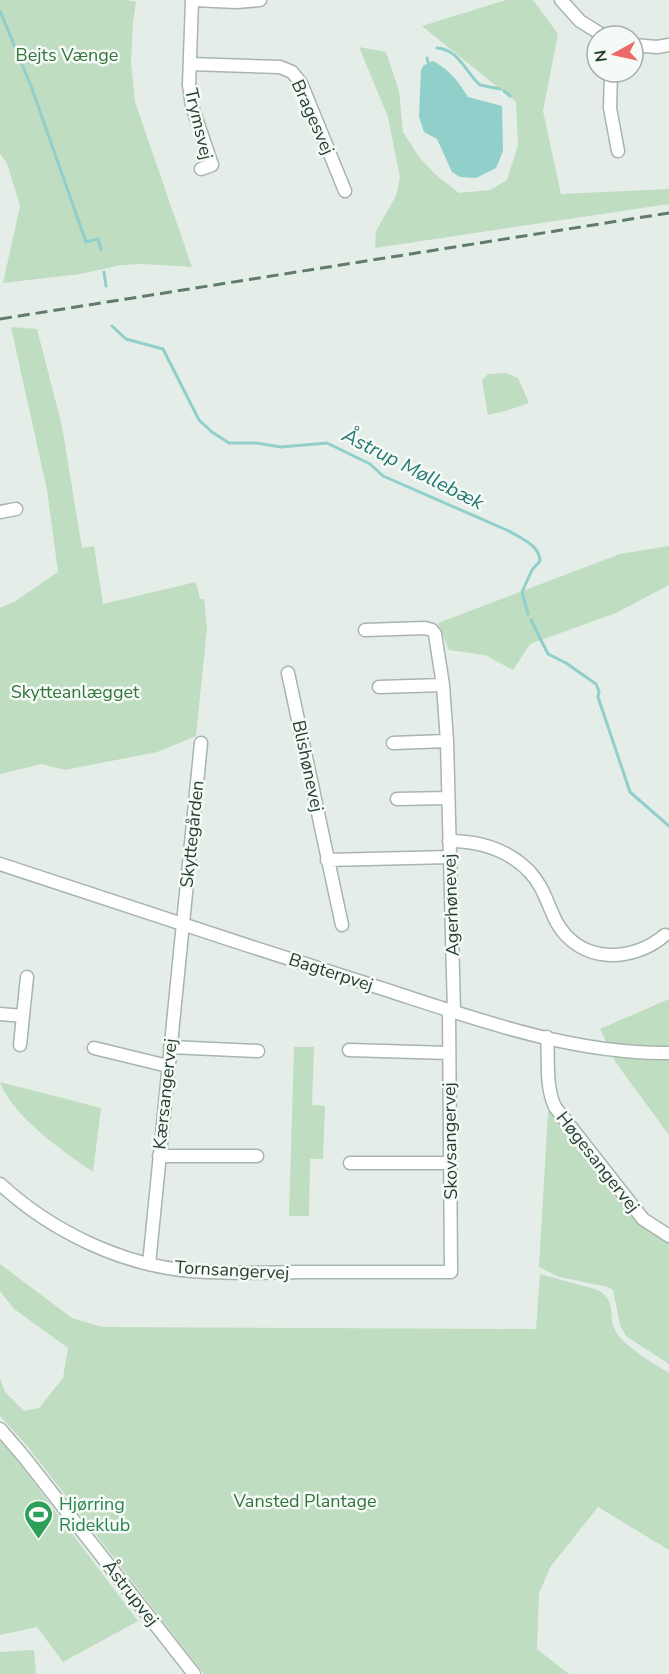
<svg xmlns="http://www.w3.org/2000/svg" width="669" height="1674" viewBox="0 0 669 1674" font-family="'Nunito Sans',sans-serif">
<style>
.green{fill:#bfddc1}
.water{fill:#91cfcb}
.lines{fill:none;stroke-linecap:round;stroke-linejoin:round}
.stream{stroke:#91cfcb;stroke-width:3}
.minor-casing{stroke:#a8b5ae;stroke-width:15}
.minor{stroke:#fff;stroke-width:12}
.rail{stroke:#607a6d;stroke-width:3;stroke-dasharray:12 6;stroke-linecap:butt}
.labels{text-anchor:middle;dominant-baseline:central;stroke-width:5;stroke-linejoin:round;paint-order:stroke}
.park-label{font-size:18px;fill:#31743c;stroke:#f6faf7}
.street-label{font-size:18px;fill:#253f32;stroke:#f6faf7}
.leisure-label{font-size:18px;fill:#27864d;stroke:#f6faf7;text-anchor:start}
.water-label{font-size:20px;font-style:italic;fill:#227873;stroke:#f6faf7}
</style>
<rect width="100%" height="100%" fill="#e5ede8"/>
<path class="green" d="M0,0H127L136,2L133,22L131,62L135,102L192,267L143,264L122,265L80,274L3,283L20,206L7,163L0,154Z
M506,0H533L558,34L543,111L561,194L669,189V204L375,248L376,231L396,196L400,178L388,117L359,47L386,52L399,91L403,132L419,157L436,175L459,193L490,190L507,180L518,145L516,102L422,26Z
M11,327L37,329L62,426L82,548L94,546L103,604L196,582L200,599H204L207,628L196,736L157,752L65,770L42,764L0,774V608L14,602L58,572L47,490Z
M506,373L518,378L529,403L506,411L488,415L482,380L488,374Z
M669,546V585L616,613L530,644L513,670L485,655L449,650L438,623L620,554Z
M669,999V1135L616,1063L600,1029Z
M294,1047H314L312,1105L325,1106L323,1159H310L309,1216H289Z
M0,1082L101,1108L93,1172C64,1152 12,1116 0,1082Z
M553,1108L669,1240V1364L626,1336L620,1325L613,1290L608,1287L559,1277L539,1267L548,1112Z
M0,1264L72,1318L102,1327L536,1329L540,1274L598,1290C618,1302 607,1315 616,1332C626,1348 653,1363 669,1373V1550L598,1507L551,1566L539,1593L537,1649L569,1674H204L28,1447L0,1416V1379L5,1392L24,1411L39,1408L63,1378L68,1348L14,1309L0,1291Z
M0,1441L16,1459L138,1621L63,1662L37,1627L0,1635Z
M34,1650L36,1674H0V1652Z"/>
<path class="water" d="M433,61C450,70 458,81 468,97L502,106L503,151L496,168L476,178L460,177L452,172L437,139L424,132L419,117L421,70L424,65Z"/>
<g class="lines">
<path class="stream" d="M0,11L31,86L86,242L98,239L101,250
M437,48C460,50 465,72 480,85L500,89
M427,58L428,62
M504,91L510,96
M104,272L106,286
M112,326L126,339L163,349L199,420L212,432L229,443H256L281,447L327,443L370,464L383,476L509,531C520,538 540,545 540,561L532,570L522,592L528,614
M531,620L548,654L566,663L596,684L599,691L598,697L630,792L669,826"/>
<defs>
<path id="minor" d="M192,0L189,85L192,106L212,165L201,169
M193,0L237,2L260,0
M561,0L580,21L604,36
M633,45L657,47L669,45
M190,64L280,67L292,72L301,83L345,191
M611,72L610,108L618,151
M0,512L16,509
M365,630L425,628L432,630L435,634L443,685L447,741L454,1012
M288,673L342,925
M379,687L443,685
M393,743L447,741
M397,799L448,798
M449,841C479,841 507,849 529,871C544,887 547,904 557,923C581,964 632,963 665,935
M327,860L450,857
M0,864C122,905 245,945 368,984C465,1015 566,1054 669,1053
M0,1014L23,1016
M547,1037C549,1061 545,1085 555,1107L643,1219L669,1236
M20,1045L27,977
M170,1047L258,1051
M94,1048L168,1066
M349,1050L449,1053
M159,1156H257
M350,1163H450
M0,1184C51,1231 121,1265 191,1271C228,1274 264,1273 301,1272C351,1272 401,1272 451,1272L449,1010
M149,1264L201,743
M0,1429L24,1457L194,1674"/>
</defs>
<use href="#minor" class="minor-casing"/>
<use href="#minor" class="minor"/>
<path class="rail" d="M0,319L669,213"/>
</g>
<defs>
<symbol id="stadium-pin" viewBox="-11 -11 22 30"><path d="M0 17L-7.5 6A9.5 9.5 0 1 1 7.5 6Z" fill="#2e9e5b" stroke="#f6faf7"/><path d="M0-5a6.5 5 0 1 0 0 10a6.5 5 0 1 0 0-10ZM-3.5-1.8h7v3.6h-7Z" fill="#fff"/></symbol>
</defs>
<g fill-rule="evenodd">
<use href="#stadium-pin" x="22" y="1498" width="33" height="45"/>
</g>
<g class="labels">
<g class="park-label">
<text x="67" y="55">Bejts Vænge</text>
<text x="75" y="692">Skytteanlægget</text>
<text x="305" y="1501">Vansted Plantage</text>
</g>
<g class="street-label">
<text transform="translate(313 117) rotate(66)">Bragesvej</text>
<text transform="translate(199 124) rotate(77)">Trymsvej</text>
<text transform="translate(308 766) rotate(78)">Blishønevej</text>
<text transform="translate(192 834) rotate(-84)">Skyttegården</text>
<text transform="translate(451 905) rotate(-92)">Agerhønevej</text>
<text transform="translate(331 972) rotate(18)">Bagterpvej</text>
<text transform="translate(165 1094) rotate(-84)">Kærsangervej</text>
<text transform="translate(450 1141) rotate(-91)">Skovsangervej</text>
<text transform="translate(598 1162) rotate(52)">Høgesangervej</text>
<text transform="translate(232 1270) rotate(3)">Tornsangervej</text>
<text transform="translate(131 1593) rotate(52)">Åstrupvej</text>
</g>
<g class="leisure-label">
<text x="59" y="1504">Hjørring<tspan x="59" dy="21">Rideklub</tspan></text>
</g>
<g class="water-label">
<text transform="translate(413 469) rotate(27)">Åstrup Møllebæk</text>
</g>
</g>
<g transform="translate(615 54) rotate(262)"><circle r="28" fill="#f6faf7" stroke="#a2afa8" stroke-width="1.5"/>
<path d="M0-4.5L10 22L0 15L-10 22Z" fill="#eb6966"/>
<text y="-9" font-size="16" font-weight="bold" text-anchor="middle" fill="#253f32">N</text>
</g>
</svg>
